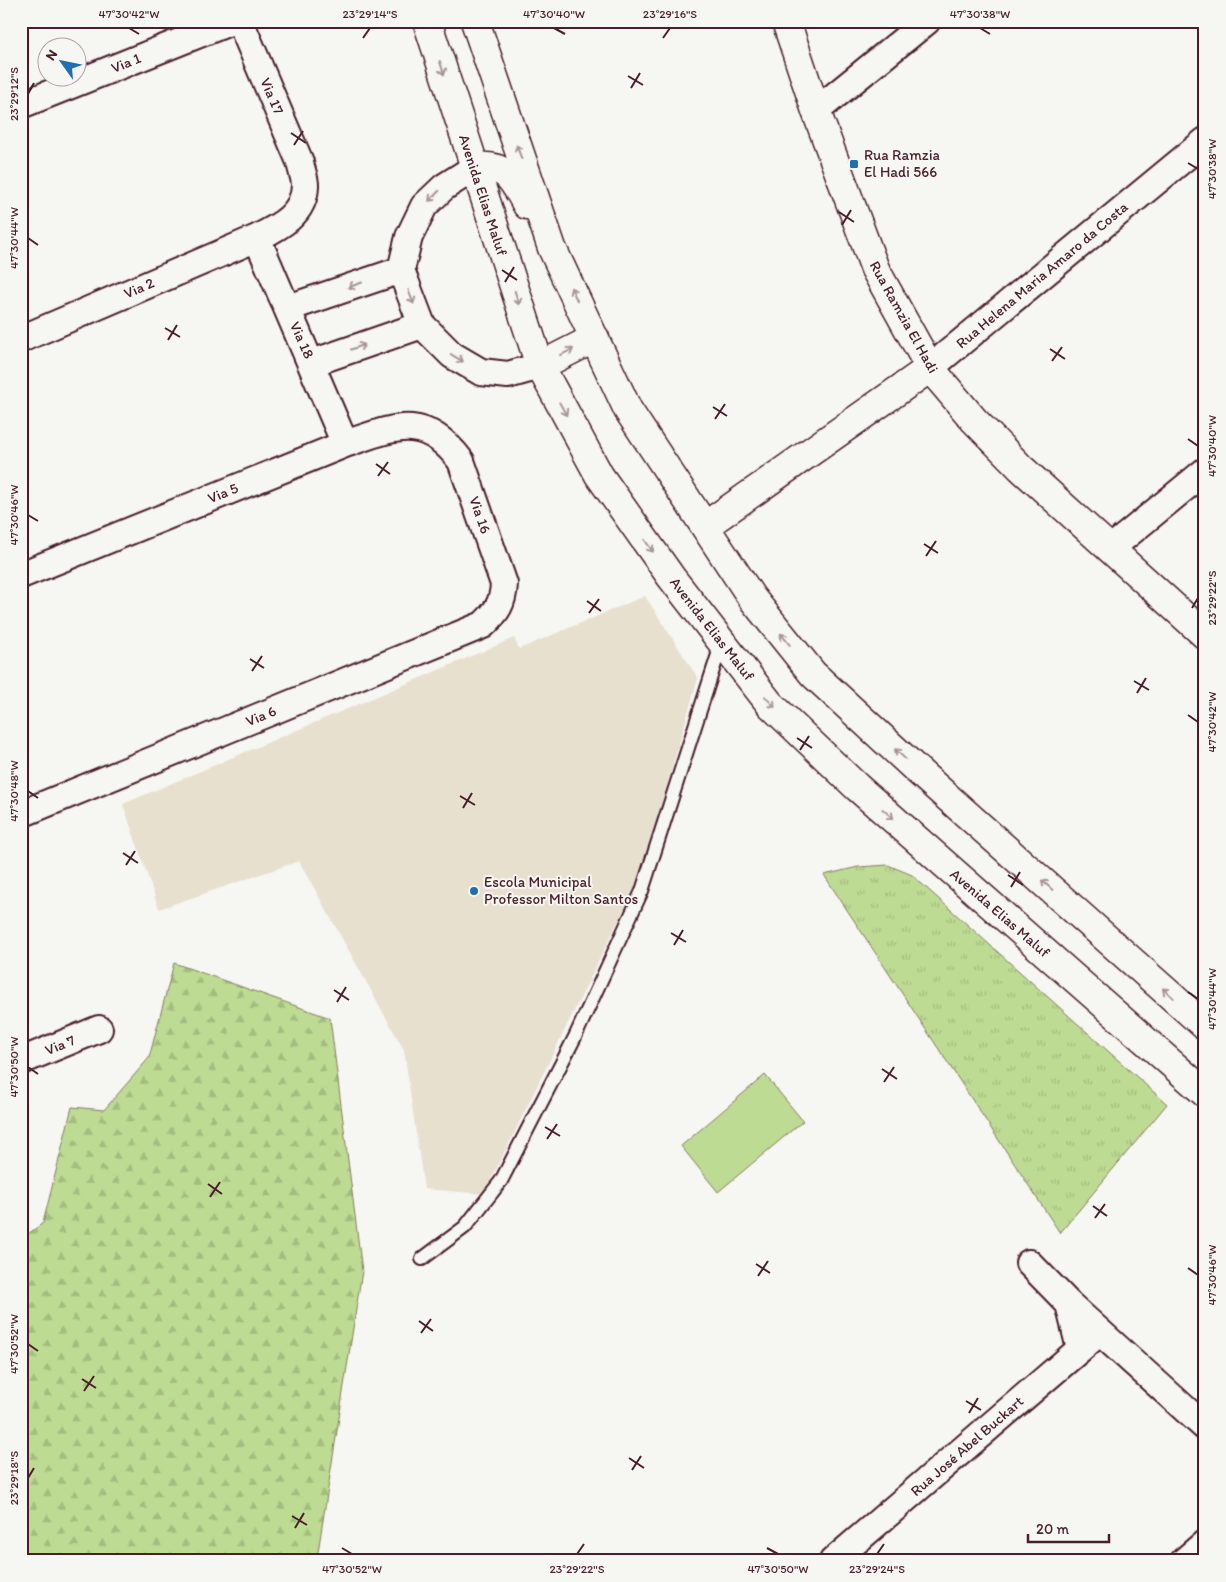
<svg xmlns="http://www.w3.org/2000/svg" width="1226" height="1582" viewBox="0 0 1226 1582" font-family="Itim,sans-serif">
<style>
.built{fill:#e8e0cf}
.grass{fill:url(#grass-tufts);stroke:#847d5f}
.forest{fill:url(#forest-firs);stroke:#847d5f}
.pitch{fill:#bddb93;stroke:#847d5f}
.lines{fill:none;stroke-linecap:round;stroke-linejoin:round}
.lane-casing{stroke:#4a1f2b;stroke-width:16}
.street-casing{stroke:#4a1f2b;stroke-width:30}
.secondary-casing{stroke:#4a1f2b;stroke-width:31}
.lane{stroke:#f6f6f2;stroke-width:12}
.street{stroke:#f6f6f2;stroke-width:26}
.secondary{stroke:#f6f6f2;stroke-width:28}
.oneway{stroke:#a99598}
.ticks{fill:none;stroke:#4a1f2b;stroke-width:2}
.poi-dot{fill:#1f6fb2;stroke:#f6f6f2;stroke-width:2}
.labels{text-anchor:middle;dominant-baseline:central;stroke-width:4;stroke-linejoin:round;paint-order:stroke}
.street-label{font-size:15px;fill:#4a1f2b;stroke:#f6f6f2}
.poi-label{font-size:15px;fill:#4a1f2b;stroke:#f6f6f2;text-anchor:start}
.neatline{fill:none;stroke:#4a1f2b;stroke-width:2}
.ticks-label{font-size:12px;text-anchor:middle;fill:#4a1f2b}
</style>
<defs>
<pattern id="grass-tufts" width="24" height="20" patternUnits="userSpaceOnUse" patternTransform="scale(1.25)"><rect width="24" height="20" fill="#bddb93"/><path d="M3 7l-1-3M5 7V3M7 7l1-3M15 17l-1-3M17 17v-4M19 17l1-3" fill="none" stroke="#a4bc7f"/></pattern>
<pattern id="forest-firs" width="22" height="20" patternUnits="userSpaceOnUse" patternTransform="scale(1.25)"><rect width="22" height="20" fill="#bddb93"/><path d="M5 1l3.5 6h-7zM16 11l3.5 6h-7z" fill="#a4bc7f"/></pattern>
</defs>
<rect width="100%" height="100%" fill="#f6f6f2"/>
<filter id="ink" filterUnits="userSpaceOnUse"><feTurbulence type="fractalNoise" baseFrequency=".02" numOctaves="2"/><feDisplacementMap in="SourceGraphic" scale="10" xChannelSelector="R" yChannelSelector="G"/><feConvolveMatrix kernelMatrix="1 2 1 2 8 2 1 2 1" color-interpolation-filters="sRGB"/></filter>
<g filter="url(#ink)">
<path class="built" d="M645,596L698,678L642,873L484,1194L424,1189L404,1050L299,861L159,909L123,804L514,638L519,649Z"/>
<path class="grass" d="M888,865L912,875L1167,1104L1060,1233L824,875L858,867Z"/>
<path class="forest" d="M174,963L330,1018L362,1271L318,1552L313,1561H21V1239L43,1223L72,1107L104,1110L149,1058Z"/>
<path class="pitch" d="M765,1075L803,1121L718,1192L681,1146Z"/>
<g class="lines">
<defs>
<path id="lane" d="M422,1259L465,1227L501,1181L575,1037L642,891L722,642"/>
<path id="street" d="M21,105L232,21
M816,111L927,21
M474,168L444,187L424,206L409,237L401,270L422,325L452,355L481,372L508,375L540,366
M257,238L345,444
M288,308L401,270
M21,339L257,238C279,227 305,214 305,185C305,178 301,169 300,162L240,21
M312,363L422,325
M930,368L1205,141
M1110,549L1205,471
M21,575L345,444C395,427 424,412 461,461L504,584C503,603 497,612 483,625L21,814
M21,1061L99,1029
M1029,1263L1069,1304
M1080,1349L1069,1304L1205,1427
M833,1561L1100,1332
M1184,1561L1205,1543"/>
<path id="secondary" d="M427,21L540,366L599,475L671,577L770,704L857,787L1205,1093
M475,21L552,248L628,410L752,598L813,674L917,770L1205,1026
M786,21L816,111L875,269L930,368L974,420L1021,468L1205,635
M474,168C505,161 514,182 527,205
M540,366L595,338
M705,526L930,368"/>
</defs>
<use href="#lane" class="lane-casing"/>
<use href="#street" class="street-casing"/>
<use href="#secondary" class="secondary-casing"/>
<use href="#lane" class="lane"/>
<use href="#street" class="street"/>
<use href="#secondary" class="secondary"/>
</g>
<defs><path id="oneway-shaft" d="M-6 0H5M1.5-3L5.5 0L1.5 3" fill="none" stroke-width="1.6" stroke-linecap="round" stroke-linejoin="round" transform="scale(1.25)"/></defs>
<g class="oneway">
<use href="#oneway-shaft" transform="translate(442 68) rotate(72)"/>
<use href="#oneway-shaft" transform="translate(519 152) rotate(-109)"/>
<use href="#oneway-shaft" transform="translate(434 196) rotate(135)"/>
<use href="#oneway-shaft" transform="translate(355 285) rotate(161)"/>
<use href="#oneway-shaft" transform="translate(574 294) rotate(-115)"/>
<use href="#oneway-shaft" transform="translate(411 297) rotate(69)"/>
<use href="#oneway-shaft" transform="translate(517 298) rotate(72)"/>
<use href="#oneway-shaft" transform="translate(358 347) rotate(-19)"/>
<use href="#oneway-shaft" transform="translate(567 352) rotate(-27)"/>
<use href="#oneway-shaft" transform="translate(457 358) rotate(31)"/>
<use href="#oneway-shaft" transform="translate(563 409) rotate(61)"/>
<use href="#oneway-shaft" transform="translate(649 546) rotate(55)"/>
<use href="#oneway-shaft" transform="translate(785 639) rotate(-129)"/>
<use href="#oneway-shaft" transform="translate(770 702) rotate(48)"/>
<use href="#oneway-shaft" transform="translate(900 754) rotate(-137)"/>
<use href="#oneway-shaft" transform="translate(888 814) rotate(41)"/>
<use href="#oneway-shaft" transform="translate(1047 885) rotate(-138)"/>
<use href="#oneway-shaft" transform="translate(1168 993) rotate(-138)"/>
</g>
</g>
<path class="ticks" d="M129,28L139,34M554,28L565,34M980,28L990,34M363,38L370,28M663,38L670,28M628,76L643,85M631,88L640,73M28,94L34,83M291,133L306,143M294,145L303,131M1188,163L1198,169M839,212L854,222M842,225L851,210M28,238L38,245M502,270L517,280M505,282L514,267M165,328L180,337M168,340L177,325M1050,349L1065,359M1052,361L1062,347M713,407L727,416M715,419L725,404M1188,439L1198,446M376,464L390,474M378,476L388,462M28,515L38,521M924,544L938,553M926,556L936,541M587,601L601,611M1192,608L1198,598M589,613L599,599M250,659L264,668M252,671L262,656M1134,681L1149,690M1137,693L1146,678M1188,715L1198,722M797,738L812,748M800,750L809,736M28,791L38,798M460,796L475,805M463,808L472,793M123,853L138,863M126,865L135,851M1008,875L1023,885M1011,887L1020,872M671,933L686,942M674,945L683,930M334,990L349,1000M1188,992L1198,999M337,1002L346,987M28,1067L38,1074M882,1069L897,1079M884,1082L894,1067M545,1127L560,1136M547,1139L557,1124M208,1184L222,1194M210,1197L220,1182M1093,1206L1107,1216M1095,1218L1105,1204M756,1264L770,1273M1188,1268L1198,1275M758,1276L768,1261M419,1321L433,1331M421,1333L431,1319M28,1344L38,1351M82,1379L96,1388M84,1391L94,1376M966,1401L981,1410M969,1413L978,1398M629,1458L644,1468M632,1470L641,1456M28,1478L34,1468M292,1516L307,1525M295,1528L304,1513M342,1548L352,1554M767,1548L778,1554M577,1554L584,1544M877,1554L884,1544"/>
<g class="poi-dot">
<rect x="849" y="159" width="10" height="10" rx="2.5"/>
<circle cx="474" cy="891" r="5"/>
</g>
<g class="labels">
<g class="street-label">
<text transform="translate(126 63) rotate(-22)">Via 1</text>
<text transform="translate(272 96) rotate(67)">Via 17</text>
<text transform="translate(483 195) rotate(72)">Avenida Elias Maluf</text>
<text transform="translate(1042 275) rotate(-40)">Rua Helena Maria Amaro da Costa</text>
<text transform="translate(139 288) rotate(-23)">Via 2</text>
<text transform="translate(904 317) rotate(61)">Rua Ramzia El Hadi</text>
<text transform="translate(302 340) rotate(66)">Via 18</text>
<text transform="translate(223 493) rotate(-22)">Via 5</text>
<text transform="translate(480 515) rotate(71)">Via 16</text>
<text transform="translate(712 629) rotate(52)">Avenida Elias Maluf</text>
<text transform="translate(261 716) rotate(-22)">Via 6</text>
<text transform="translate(1000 913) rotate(41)">Avenida Elias Maluf</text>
<text transform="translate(60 1045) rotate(-22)">Via 7</text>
<text transform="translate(967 1446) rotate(-41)">Rua José Abel Buckart</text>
</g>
<g class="poi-label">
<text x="864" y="155">Rua Ramzia<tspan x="864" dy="17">El Hadi 566</tspan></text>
<text x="484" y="882">Escola Municipal<tspan x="484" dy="17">Professor Milton Santos</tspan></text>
</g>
</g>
<rect width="1226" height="1582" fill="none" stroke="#f6f6f2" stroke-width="55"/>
<g transform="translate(62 62) rotate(303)"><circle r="24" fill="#f6f6f2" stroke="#b1a0a2"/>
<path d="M0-4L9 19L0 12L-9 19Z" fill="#1f6fb2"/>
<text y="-8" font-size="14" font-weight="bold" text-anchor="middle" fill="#4a1f2b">N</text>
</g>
<path d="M1028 1534v8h81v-8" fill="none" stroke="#4a1f2b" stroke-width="2.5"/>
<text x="1036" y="1534" font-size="15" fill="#4a1f2b" stroke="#f6f6f2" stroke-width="4" paint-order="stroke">20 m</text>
<rect x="28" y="28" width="1170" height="1526" class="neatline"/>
<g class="ticks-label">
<text x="129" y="18">47°30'42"W</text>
<text x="370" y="18">23°29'14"S</text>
<text x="554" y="18">47°30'40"W</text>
<text x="670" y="18">23°29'16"S</text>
<text x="980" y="18">47°30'38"W</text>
<text transform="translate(14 94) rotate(-90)" y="4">23°29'12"S</text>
<text transform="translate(1212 169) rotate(-90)" y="4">47°30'38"W</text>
<text transform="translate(14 238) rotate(-90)" y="4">47°30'44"W</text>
<text transform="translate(1212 446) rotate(-90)" y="4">47°30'40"W</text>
<text transform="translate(14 515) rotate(-90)" y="4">47°30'46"W</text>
<text transform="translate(1212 598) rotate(-90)" y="4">23°29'22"S</text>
<text transform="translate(1212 722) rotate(-90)" y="4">47°30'42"W</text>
<text transform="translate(14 791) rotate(-90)" y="4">47°30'48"W</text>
<text transform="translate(1212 999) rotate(-90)" y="4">47°30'44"W</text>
<text transform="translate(14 1067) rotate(-90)" y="4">47°30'50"W</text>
<text transform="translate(1212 1275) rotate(-90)" y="4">47°30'46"W</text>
<text transform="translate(14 1344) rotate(-90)" y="4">47°30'52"W</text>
<text transform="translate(14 1478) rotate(-90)" y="4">23°29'18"S</text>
<text x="352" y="1573">47°30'52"W</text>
<text x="577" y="1573">23°29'22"S</text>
<text x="778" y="1573">47°30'50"W</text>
<text x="877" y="1573">23°29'24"S</text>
</g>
</svg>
